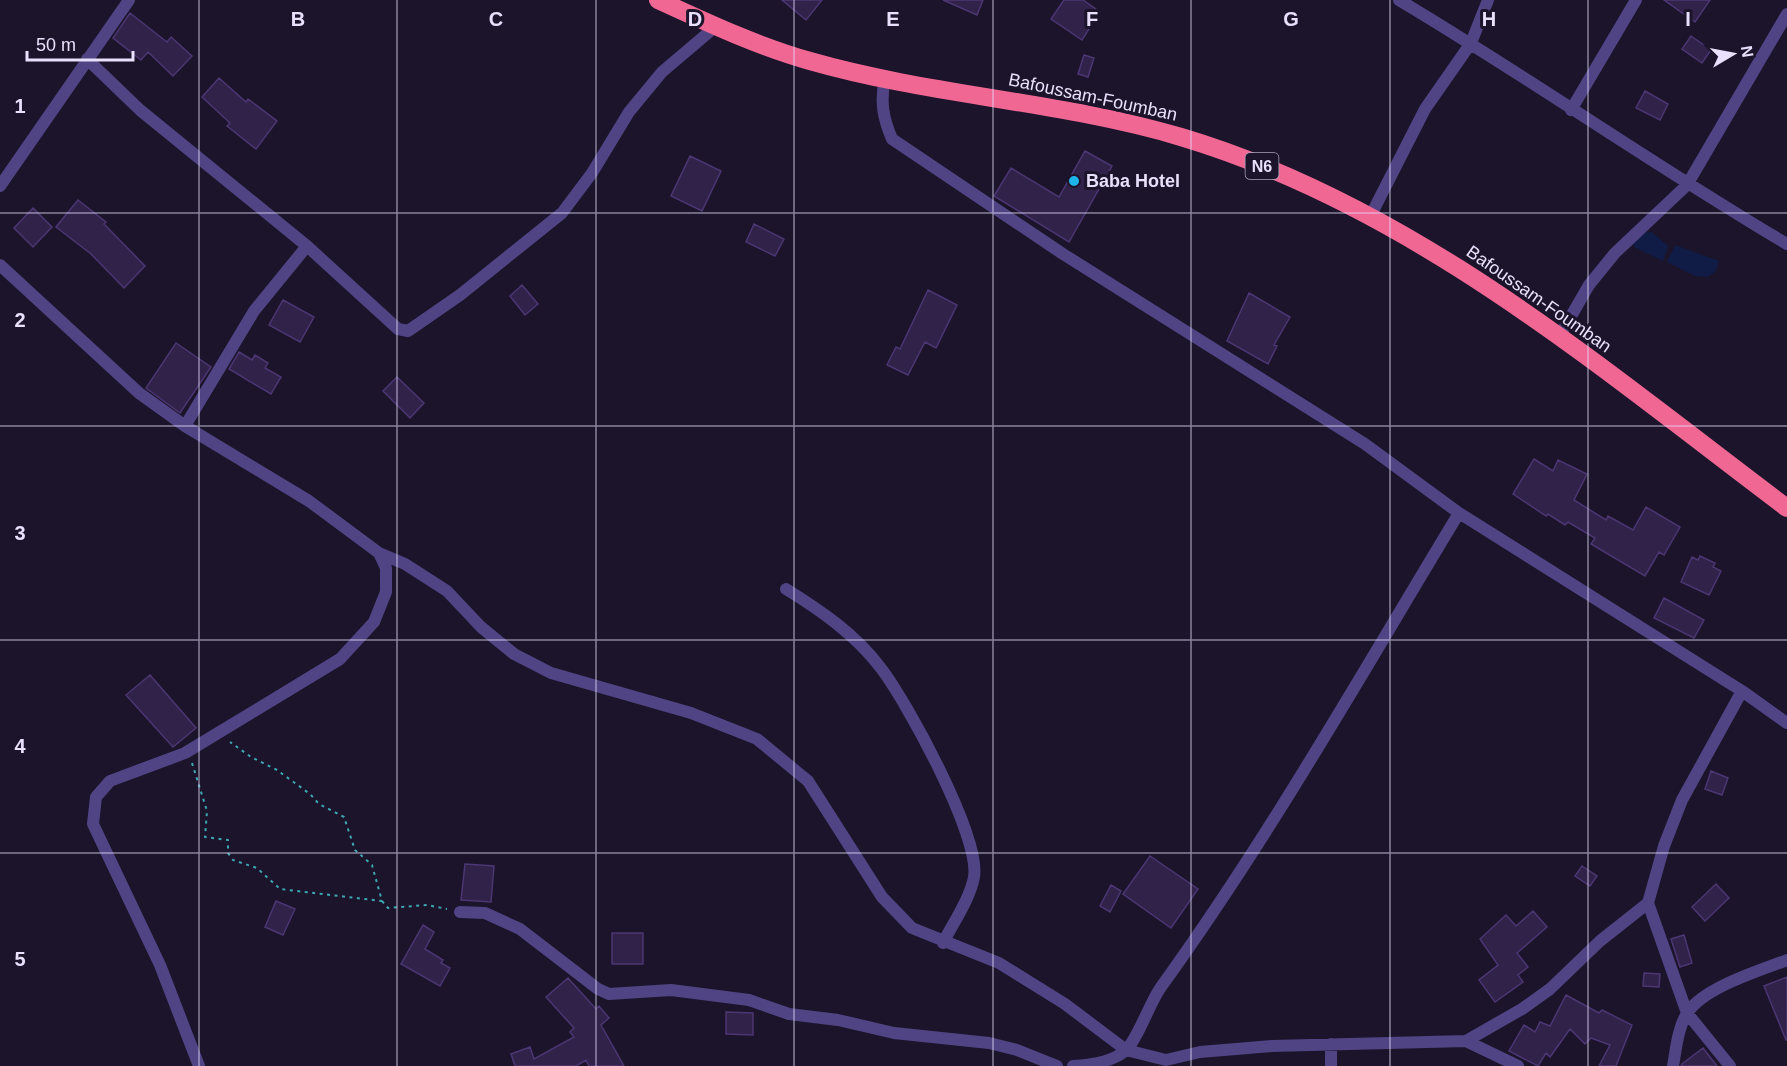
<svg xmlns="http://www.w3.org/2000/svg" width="1787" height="1066" viewBox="0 0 1787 1066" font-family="Arial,sans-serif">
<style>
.water{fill:#111c46}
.building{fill:#302249;stroke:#4c3673;stroke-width:1.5}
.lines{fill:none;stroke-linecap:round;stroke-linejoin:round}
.path{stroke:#3da7b2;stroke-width:2;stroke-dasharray:3 4.5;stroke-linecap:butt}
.street{stroke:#504484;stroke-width:12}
.highway{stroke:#f06793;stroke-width:18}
.grid{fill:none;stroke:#e8e0fc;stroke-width:1.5;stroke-opacity:0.55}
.poi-dot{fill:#1fb4e9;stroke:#1b142a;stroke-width:2}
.labels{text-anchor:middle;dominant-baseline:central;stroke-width:6;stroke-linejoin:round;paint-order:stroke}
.shield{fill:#1b142a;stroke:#aaa3bd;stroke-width:1.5}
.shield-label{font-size:16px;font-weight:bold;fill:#e8e0fc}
.street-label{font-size:18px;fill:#e8e0fc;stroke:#1b142a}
.poi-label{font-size:18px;font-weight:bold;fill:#e8e0fc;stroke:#1b142a;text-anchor:start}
.grid-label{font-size:20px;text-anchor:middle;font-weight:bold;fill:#e8e0fc;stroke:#1b142a;stroke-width:6;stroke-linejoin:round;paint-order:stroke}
</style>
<rect width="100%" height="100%" fill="#1b142a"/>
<path class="water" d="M1652,232L1668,246L1663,261L1634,247L1633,243L1640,233Z
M1675,245L1719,261L1716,271L1708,277L1695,276L1667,262Z"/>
<path class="building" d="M782,0H822L806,20Z
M943,0H983L977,15Z
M1064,0H1083L1100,12L1082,40L1051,19Z
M1664,0H1710L1695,22Z
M130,13L167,42L171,37L192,56L173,76L148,52L141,60L113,38Z
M1691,36L1711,50L1702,63L1682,49Z
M1084,55L1094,58L1088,77L1078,74Z
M219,78L246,102L248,99L277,121L256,149L227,126L230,123L202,97Z
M1645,91L1668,104L1660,120L1636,108Z
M1085,151L1112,166L1069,242L994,196L1011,168L1059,197Z
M690,156L721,171L702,211L671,196Z
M78,200L106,222L104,224L145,266L124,288L91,254L56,227Z
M33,208L52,227L33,247L14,228Z
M754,224L784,239L775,256L746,242Z
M522,285L538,304L525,315L510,296Z
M928,290L957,305L936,348L925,342L908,375L887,365L896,347L900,349Z
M1249,293L1290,317L1274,345L1277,346L1268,364L1227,341Z
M283,300L314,317L300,342L269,325Z
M176,343L211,367L180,413L146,388Z
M239,352L252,360L255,355L268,363L265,368L281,377L271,394L229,369Z
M397,377L424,403L410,418L383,391Z
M1534,459L1553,471L1558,460L1587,474L1574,500L1606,520L1608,516L1633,530L1646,507L1680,527L1664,555L1659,552L1645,576L1591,544L1595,538L1568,522L1565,525L1548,514L1546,516L1513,494Z
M1700,556L1715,563L1713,567L1721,571L1709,595L1681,582L1692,557L1698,560Z
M1664,598L1704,620L1694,638L1654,618Z
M150,675L196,728L173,747L126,695Z
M1711,771L1728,778L1722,795L1705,789Z
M1150,856L1198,889L1171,928L1123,894Z
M465,864L494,866L491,902L461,900Z
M1582,866L1597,876L1590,886L1575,876Z
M1716,884L1729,898L1705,921L1692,907Z
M1111,885L1121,891L1110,912L1100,906Z
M276,901L295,909L283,935L265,927Z
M1533,911L1547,927L1517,953L1528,967L1518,975L1523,982L1495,1002L1479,980L1498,965L1480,939L1506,915L1516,926Z
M423,925L434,932L425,949L443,960L441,963L450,968L440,986L401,964Z
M612,933H643V964H612Z
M1684,935L1692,963L1680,967L1671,939Z
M1644,973L1660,974L1659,987L1643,986Z
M1787,977V1040H1786L1764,986Z
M568,978L596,1009L599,1006L609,1018L601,1025L624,1066H589L586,1060L576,1066H515L511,1054L530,1047L534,1059L574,1037L570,1032L574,1028L546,997Z
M1566,995L1599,1013L1602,1010L1632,1025L1616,1066H1599L1610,1045L1591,1038L1585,1044L1570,1029L1550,1057L1546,1053L1538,1066L1509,1051L1524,1025L1535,1032L1540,1022L1550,1026Z
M726,1012L753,1013V1035L726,1034Z
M1703,1048L1717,1066H1681L1682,1064Z"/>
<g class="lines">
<path class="path" d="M192,763L207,811L205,837L228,840V853L233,860L257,868L280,889L382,901L372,865L355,850L344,817L319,804L310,794L277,770L251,757L230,742
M382,901L388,908L427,905L447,909"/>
<path class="street" d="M1399,0C1530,78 1655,166 1787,244
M87,59L140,110L307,246L398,329L408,331L460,295L562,213L592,173L629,112L662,72L715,27
M885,79C880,101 883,118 892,139L1063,254L1365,444L1459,513L1742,691L1787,723
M1571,110L1636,0
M0,186L129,0
M1371,215L1425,109L1471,43L1488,0
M0,265L139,393L185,426L309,501L379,553L386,568V592L374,622L340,659L185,753L110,781L96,797L93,824L160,965L199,1066
M1559,337L1589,285L1615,253L1687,185L1787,14
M185,426L254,311L307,246
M379,553L405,564L447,591L481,627L514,654L551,673L691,713L757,739L808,781L882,897L912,928L999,963L1065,1004L1126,1050L1166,1060L1200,1052L1272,1046L1466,1041L1518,1066
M786,589C820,610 855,634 880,667C906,700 981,837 974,877C970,899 953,923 943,943
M460,912L485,913L520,929L598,989L609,994L671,990L749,1000L789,1014L838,1020L894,1033L989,1043L1017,1050L1057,1066
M1466,1041L1522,1009L1550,989L1600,941L1648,903
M1331,1044V1066
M1073,1066C1090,1065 1112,1062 1125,1051C1137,1041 1150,1002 1161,987C1270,836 1362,673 1459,513
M1673,1066C1676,1049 1678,1026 1688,1012C1705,987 1759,971 1787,960
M1730,1066L1687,1013L1648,903L1664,846L1682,800L1742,691"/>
<path class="highway" d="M658,0C708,23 757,46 810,61C932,96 1060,101 1181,137C1412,206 1598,366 1787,508"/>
</g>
<path class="grid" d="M199,0V1066M397,0V1066M596,0V1066M794,0V1066M993,0V1066M1191,0V1066M1390,0V1066M1588,0V1066M0,213H1787M0,426H1787M0,640H1787M0,853H1787"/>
<circle class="poi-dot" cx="1074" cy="181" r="6"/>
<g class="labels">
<rect class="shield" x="1245.5" y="153" width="33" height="26" rx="4.5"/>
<g class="shield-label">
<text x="1262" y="166">N6</text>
</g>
<g class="street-label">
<text transform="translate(1093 97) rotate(12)">Bafoussam-Foumban</text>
<text transform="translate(1539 299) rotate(35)">Bafoussam-Foumban</text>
</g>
<g class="poi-label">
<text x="1086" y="181">Baba Hotel</text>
</g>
</g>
<g class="grid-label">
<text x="298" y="26">B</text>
<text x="496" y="26">C</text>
<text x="695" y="26">D</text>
<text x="893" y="26">E</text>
<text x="1092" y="26">F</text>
<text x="1291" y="26">G</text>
<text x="1489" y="26">H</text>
<text x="1688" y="26">I</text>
<text x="20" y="113">1</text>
<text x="20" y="327">2</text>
<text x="20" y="540">3</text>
<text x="20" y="753">4</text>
<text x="20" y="966">5</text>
</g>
<g transform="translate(1733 54) rotate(80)" stroke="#1b142a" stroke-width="4.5" paint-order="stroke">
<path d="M0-4.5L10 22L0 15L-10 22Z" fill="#e8e0fc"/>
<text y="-9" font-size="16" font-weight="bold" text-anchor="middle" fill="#e8e0fc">N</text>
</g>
<path d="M27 51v9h106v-9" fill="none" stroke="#e8e0fc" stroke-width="3"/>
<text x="36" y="51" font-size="18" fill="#e8e0fc" stroke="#1b142a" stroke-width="4.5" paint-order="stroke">50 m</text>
</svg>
